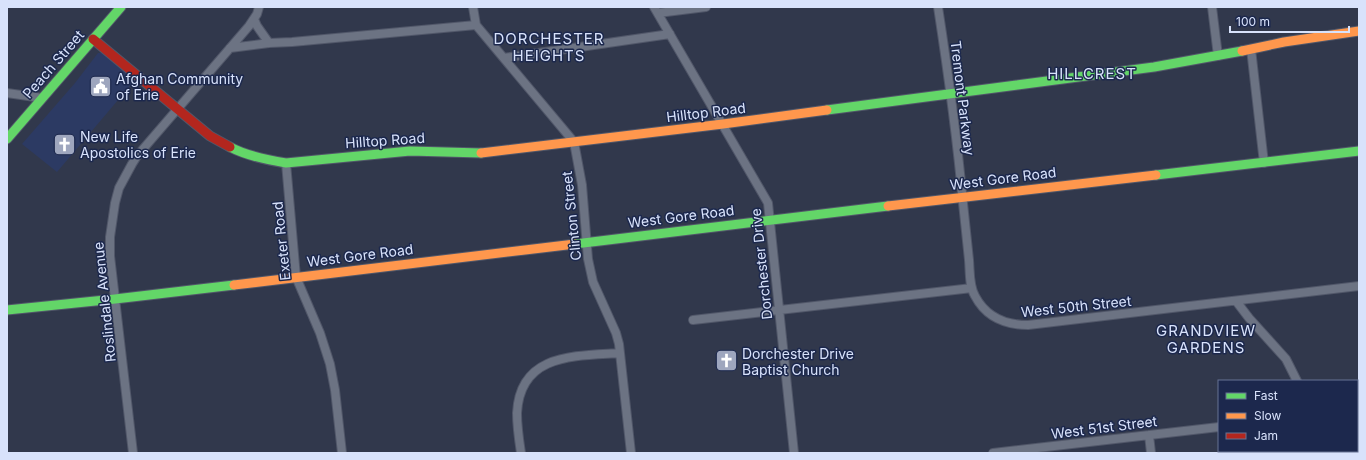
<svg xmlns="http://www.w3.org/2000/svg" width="1366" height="460" viewBox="0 0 1366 460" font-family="Inter,sans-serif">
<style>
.built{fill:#2c3a63}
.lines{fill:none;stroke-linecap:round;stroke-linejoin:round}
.street-casing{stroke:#515769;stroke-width:10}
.fast-casing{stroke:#515769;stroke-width:11}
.slow-casing{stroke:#515769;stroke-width:11}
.jam-casing{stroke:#515769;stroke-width:11}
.street{stroke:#6c7383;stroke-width:8}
.fast{stroke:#63d668;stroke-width:9}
.slow{stroke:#ff974d;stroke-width:9}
.jam{stroke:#b3261e;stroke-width:9}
.labels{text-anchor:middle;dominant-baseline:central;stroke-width:3;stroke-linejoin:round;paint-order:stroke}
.street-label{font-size:14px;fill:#d8e2fb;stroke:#1c284d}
.poi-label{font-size:14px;fill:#d8e2fb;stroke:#1c284d;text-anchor:start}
.neighbourhood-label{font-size:15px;letter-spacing:1px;fill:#d8e2fb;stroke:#1c284d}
</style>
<rect width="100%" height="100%" fill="#31384c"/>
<path class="built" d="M98,53H102L135,80L57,172L22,144L75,83Z"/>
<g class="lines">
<defs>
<path id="street" d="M473,7L476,25L574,142L582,185L588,259L593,282L616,333L619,344L631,453
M654,7L768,203L794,453
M938,7C948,72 957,138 963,203C965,222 967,241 969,260C970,272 969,286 975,296C986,317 1005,325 1028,325L1359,286
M1212,7L1218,56
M658,13L706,7
M254,19L257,26L269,43
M230,48L269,43L292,42L476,25
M1251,49L1264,163
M504,58L670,34
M7,93L42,98
M286,163L296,277L320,333L330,364L335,390L342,453
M1236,301L1249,318L1286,359L1297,381
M693,320L972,288
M1149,435L1151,453
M1320,451L1321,453
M133,453L110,256V237L115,203L119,188L132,164L137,156L249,26L257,14L259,7
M521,453C519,440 517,426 517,413C520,353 575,356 620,353
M993,453L1219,427"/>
<path id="fast" d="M827,110L1154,67L1242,51
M7,139L121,7
M230,147C247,156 267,160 286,163L410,151L481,153
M1156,175L1359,151
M575,244L888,206
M7,310L115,299L234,285"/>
<path id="slow" d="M1242,51L1284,42L1359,31
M481,153L723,124L827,110
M888,206L1156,175
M234,285L575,244"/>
<path id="jam" d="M93,39L210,136L230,147"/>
</defs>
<use href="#street" class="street-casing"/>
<use href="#fast" class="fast-casing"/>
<use href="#slow" class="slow-casing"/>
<use href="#jam" class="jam-casing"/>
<use href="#street" class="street"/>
<use href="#fast" class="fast"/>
<use href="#slow" class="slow"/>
<use href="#jam" class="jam"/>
</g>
<defs>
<symbol id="civic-square" viewBox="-11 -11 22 22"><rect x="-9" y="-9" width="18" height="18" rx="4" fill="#9ea6be" stroke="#1c284d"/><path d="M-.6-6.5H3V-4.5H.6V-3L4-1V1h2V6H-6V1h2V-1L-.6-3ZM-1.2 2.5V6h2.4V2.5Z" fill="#fff"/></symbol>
<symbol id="church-square" viewBox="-11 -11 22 22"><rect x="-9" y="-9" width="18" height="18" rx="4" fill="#9ea6be" stroke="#1c284d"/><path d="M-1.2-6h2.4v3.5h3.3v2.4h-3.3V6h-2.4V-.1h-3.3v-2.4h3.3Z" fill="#fff"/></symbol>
</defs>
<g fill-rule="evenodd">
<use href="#civic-square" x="88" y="74" width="25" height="25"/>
<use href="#church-square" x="52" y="132" width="25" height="25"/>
<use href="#church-square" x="714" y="348" width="25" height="25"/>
</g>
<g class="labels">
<g class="street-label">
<text transform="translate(53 64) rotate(-49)">Peach Street</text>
<text transform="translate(963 98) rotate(83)">Tremont Parkway</text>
<text transform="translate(706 112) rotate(-7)">Hilltop Road</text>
<text transform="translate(385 140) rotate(-4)">Hilltop Road</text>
<text transform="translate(1003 178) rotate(-7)">West Gore Road</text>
<text transform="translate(571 216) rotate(-96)">Clinton Street</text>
<text transform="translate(681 216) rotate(-7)">West Gore Road</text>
<text transform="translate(281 241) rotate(-96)">Exeter Road</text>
<text transform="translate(360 255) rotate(-7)">West Gore Road</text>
<text transform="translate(761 264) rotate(-96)">Dorchester Drive</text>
<text transform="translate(104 302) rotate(-96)">Roslindale Avenue</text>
<text transform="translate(1076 306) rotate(-6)">West 50th Street</text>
<text transform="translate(1104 427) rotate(-7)">West 51st Street</text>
</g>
<g class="poi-label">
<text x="116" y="78">Afghan Community<tspan x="116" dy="16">of Erie</tspan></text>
<text x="80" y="136">New Life<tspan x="80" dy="16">Apostolics of Erie</tspan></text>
<text x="742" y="353">Dorchester Drive<tspan x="742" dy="16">Baptist Church</tspan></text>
</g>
<g class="neighbourhood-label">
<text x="549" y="38">DORCHESTER<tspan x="549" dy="17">HEIGHTS</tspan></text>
<text x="1092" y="73">HILLCREST</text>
<text x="1206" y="330">GRANDVIEW<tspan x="1206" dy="17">GARDENS</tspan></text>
</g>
</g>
<rect width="1366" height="460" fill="none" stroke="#d8e2fb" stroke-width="16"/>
<rect x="1218" y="380" width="140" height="72" fill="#1c284d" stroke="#677293"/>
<rect x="1226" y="393" width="20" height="6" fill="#63d668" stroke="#677293"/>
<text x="1254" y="400" font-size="12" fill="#d8e2fb">Fast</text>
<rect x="1226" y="413" width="20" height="6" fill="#ff974d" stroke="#677293"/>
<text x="1254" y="420" font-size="12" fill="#d8e2fb">Slow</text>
<rect x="1226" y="433" width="20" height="6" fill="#b3261e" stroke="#677293"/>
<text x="1254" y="440" font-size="12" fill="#d8e2fb">Jam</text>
<path d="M1230 26v6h119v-6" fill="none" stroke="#d8e2fb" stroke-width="2"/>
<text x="1236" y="26" font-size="12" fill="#d8e2fb" stroke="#1c284d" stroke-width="3" paint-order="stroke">100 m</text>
</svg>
